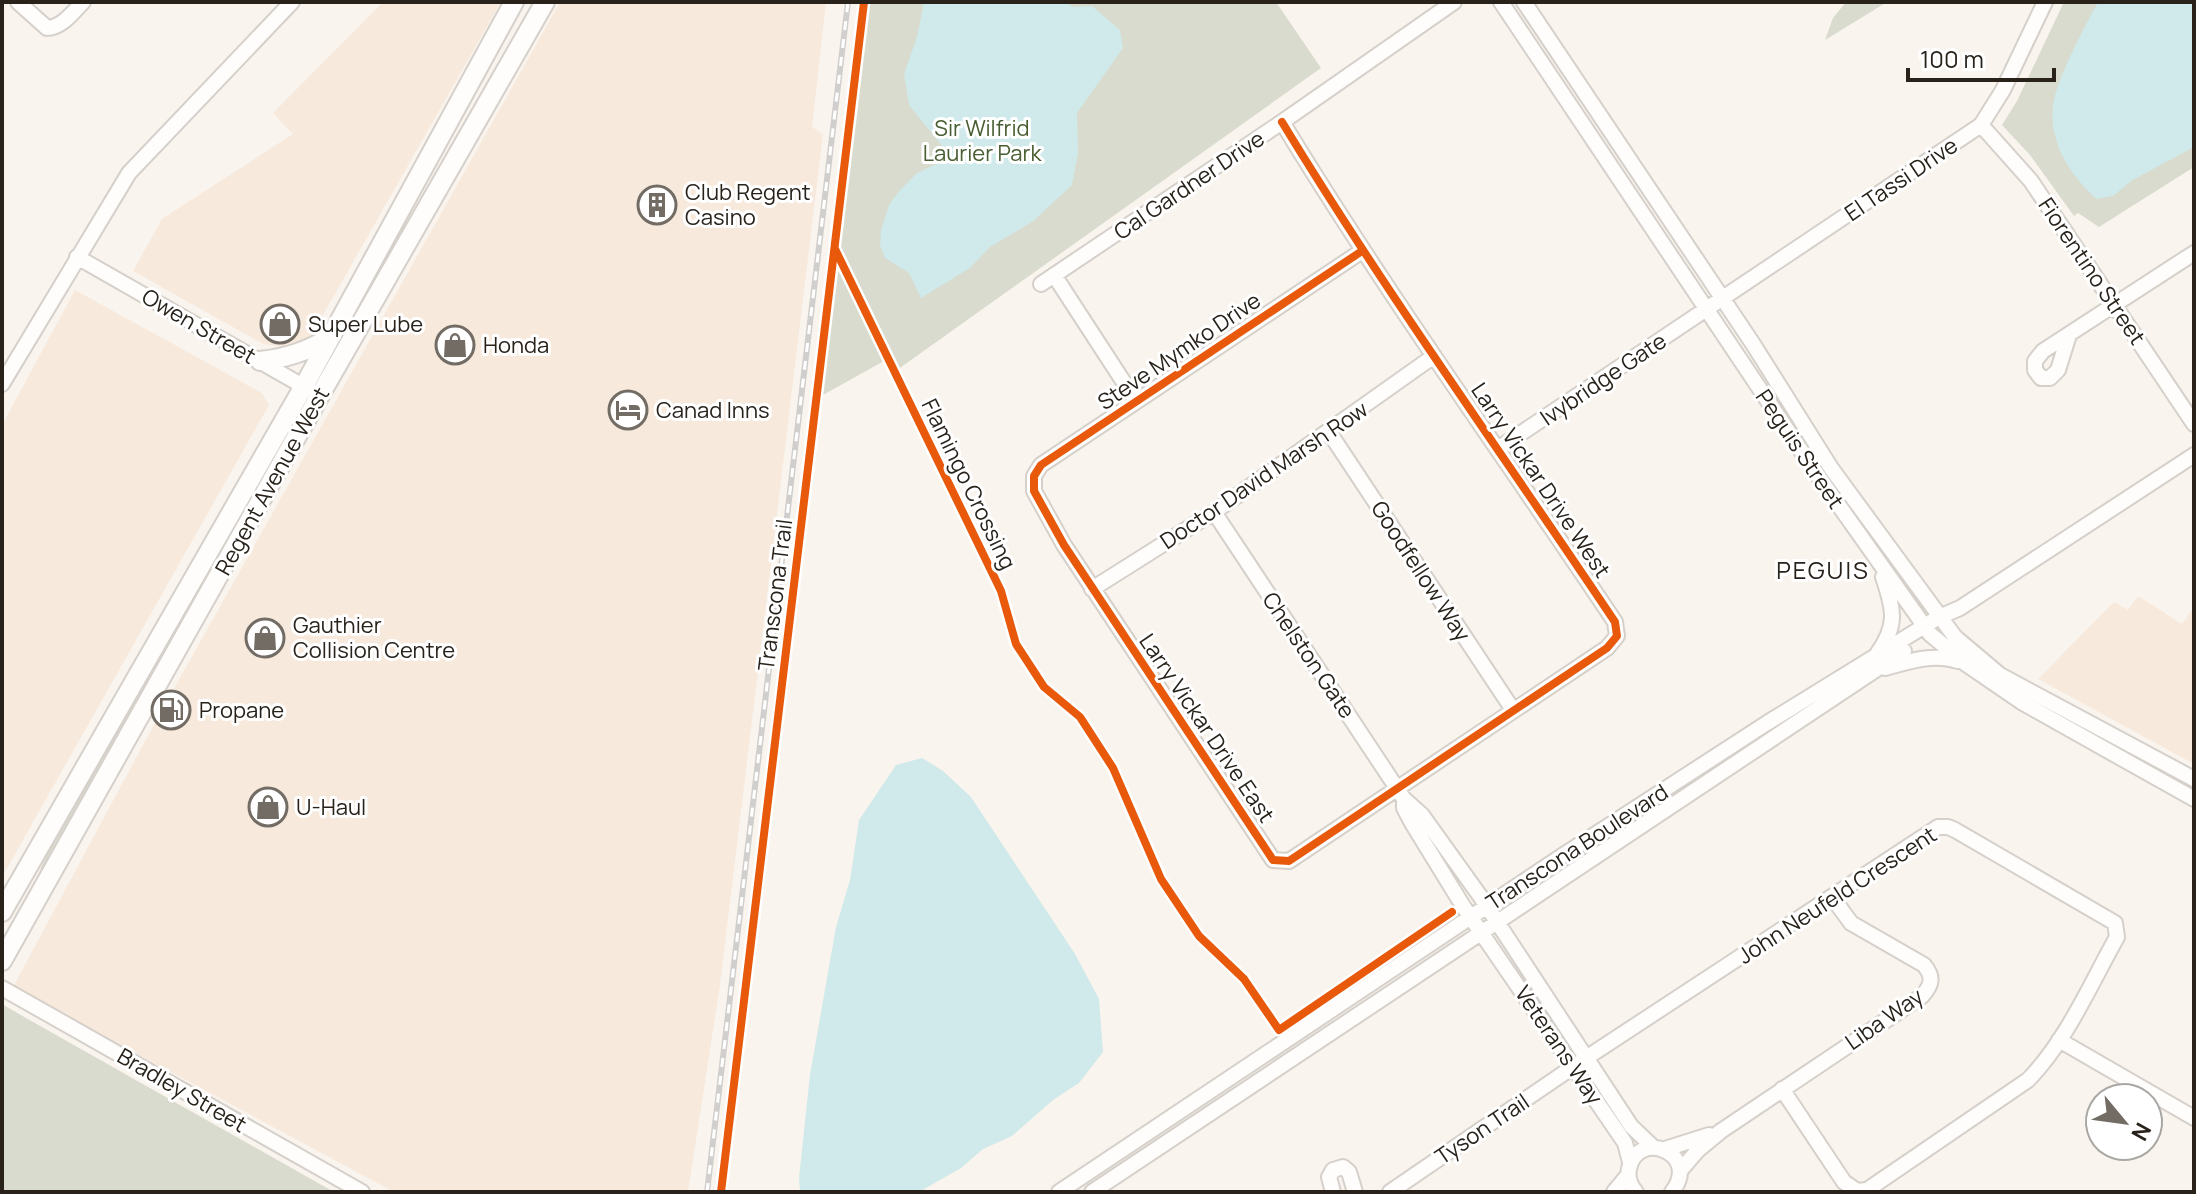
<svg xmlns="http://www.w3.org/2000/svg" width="2196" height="1194" viewBox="0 0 2196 1194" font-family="Manrope,sans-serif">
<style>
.built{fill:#f7eadd}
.green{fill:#d8dbcd}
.water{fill:#d0e9ea}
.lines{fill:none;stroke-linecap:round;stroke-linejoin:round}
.minor-casing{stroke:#d6d0ca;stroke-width:18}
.major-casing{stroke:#d6d0ca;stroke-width:22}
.minor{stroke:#fefdfc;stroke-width:14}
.major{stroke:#fefdfc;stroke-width:18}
.rail-casing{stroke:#d1cfce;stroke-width:6}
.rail{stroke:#fff;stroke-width:3;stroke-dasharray:9;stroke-linecap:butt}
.cycleway-casing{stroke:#fff;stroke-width:13}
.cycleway{stroke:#e8590c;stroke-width:8}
.labels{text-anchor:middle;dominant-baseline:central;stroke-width:6;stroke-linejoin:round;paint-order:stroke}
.park-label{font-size:22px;fill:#485d31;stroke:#fff}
.street-label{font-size:22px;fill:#28221b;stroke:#fff}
.poi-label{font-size:22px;fill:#28221b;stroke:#fff;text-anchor:start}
.neighbourhood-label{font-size:24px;letter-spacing:2px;fill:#28221b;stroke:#fff}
</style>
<rect width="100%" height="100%" fill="#faf4ee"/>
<path class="built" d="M383,2H501L311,336L294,348L263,344L133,271L162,219L293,134L273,113Z
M560,2H826L812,127L823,134L720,985L688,1192H394L13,987L159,715Z
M75,290L262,393L269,405L2,877V425Z
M2138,596L2182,624L2194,607V764L2038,679L2114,602L2128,610Z"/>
<path class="green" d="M861,2H1276L1321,68L890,375L884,361L812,401Z
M1846,2H1887L1825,40L1833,18Z
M2064,2H2194V167L2099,227L2078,213L2074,216L2030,155L2002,125L2017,101Z
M255,484L258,486L248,510L44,870H40L55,836Z
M2,1004L26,1018L334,1192H2Z"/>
<path class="water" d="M924,2H1068L1072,7L1092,6L1120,30L1123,48L1077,113L1078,153L1072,185L1032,222L990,247L970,268L921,298L909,273L885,258L880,245L881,230L889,205L899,191L917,173L934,165L947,152L909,105L904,74L917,37Z
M2098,2H2194V147L2131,181L2113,196L2097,199C2069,175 2046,138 2054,100C2059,75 2085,26 2098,2Z
M922,758L943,771L971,797L1075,954L1099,999L1103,1052L1079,1083L1053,1100L1012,1136L983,1149L961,1168L919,1192H800L799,1178L810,1075L836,927L850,880L859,820L896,765Z"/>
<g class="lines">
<defs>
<path id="minor" d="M18,2L47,28C63,27 73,12 83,2
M1501,2L1818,476L1930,634L1966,664L2023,703L2194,799
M1524,2L1753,344L1831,468L1955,637L2000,675L2194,779
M1282,122C1386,293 1504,456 1615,622L1617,636L1607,648L1289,861L1273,860L1064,545L1034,491V476L1041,465L1362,251
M1981,125L2031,181L2194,424
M77,257L310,390
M1054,275L1136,401
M1041,284L1282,122L1454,2
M2069,335L2058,370L2050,378H2041L2035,370V361L2043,351L2194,253
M2,384L129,173L292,2
M1329,432L1513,710
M1499,448L1981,125L2003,90L2045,2
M1214,512L1404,799L1422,815L1480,896L1631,1126L1653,1147
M1092,589L1214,512L1434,356
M1877,654C1898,625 1894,610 1883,577
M1885,668C1910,661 1934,653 1958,661
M1404,799V808L1412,823L1463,906L1625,1143L1630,1162
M2,988L362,1192
M2059,1040L2194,1118
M1665,1149L1709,1135
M1680,1171L1698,1150L1721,1131L1922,996C1932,985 1934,977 1924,965L1851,923L1832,897
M1059,1192L1562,856L1767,723L1939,617L1960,608L2194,455
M1092,1192L1904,651
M1333,1192L1329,1177L1333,1170L1343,1167L1349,1172L1355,1192
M1390,1192L1586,1058L1938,827H1948L1955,830L2115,923L2117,937C2090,985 2067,1040 2028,1080L1867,1190L1857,1191L1844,1182L1782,1089
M1614,1192L1628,1175
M1636,1192C1630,1185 1627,1178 1629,1169C1637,1128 1702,1153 1672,1192"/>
<path id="major" d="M260,361C286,358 306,352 329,338
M2,912L304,386L514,2
M2,961L320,395L545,2"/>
</defs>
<use href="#minor" class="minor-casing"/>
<use href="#major" class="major-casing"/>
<use href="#minor" class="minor"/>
<use href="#major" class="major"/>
<defs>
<path id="rail" d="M707,1192L848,2"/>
</defs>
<use href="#rail" class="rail-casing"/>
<use href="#rail" class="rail"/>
<defs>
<path id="cycleway" d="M1282,122C1386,293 1504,456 1615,622L1617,636L1607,648L1289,861L1273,860L1064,545L1034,491V476L1041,465L1362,251
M835,249L1001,591L1016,644L1044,687L1080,717L1113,768L1161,879L1199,936L1244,979L1279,1030L1452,912
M721,1192L864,2"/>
</defs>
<use href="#cycleway" class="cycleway-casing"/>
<use href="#cycleway" class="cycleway"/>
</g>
<defs>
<symbol id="building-ring" viewBox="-11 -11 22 22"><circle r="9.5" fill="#fff" stroke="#726c65" stroke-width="1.5"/><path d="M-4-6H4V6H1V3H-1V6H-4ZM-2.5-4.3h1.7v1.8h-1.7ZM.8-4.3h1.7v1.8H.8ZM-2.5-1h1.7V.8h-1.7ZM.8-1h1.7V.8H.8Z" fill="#726c65"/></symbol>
<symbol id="shop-ring" viewBox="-11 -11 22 22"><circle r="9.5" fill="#fff" stroke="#726c65" stroke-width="1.5"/><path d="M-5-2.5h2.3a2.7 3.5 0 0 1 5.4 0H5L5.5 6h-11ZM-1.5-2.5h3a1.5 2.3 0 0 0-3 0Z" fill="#726c65"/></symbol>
<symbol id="hotel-ring" viewBox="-11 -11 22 22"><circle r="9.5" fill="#fff" stroke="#726c65" stroke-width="1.5"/><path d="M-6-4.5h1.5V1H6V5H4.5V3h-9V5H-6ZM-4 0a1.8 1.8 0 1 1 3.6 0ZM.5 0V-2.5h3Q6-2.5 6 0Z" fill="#726c65"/></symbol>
<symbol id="fuel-ring" viewBox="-11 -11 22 22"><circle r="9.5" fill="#fff" stroke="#726c65" stroke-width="1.5"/><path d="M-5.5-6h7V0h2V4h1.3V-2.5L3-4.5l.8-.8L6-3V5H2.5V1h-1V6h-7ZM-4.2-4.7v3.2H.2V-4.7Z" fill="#726c65"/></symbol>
</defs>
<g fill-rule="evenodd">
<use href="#building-ring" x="635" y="183" width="44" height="44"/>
<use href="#shop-ring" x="258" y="302" width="44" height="44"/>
<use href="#shop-ring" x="433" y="323" width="44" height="44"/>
<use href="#hotel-ring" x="606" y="388" width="44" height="44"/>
<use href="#shop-ring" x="243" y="616" width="44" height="44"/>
<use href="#fuel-ring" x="149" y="688" width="44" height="44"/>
<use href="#shop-ring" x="246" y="785" width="44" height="44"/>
</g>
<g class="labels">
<g class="park-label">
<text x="982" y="128">Sir Wilfrid<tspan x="982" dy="25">Laurier Park</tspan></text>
</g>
<g class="street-label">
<text transform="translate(1901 179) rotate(-34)">El Tassi Drive</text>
<text transform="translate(1189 185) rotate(-34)">Cal Gardner Drive</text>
<text transform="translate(2092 271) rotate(56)">Fiorentino Street</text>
<text transform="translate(199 326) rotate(30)">Owen Street</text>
<text transform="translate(1179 351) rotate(-34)">Steve Mymko Drive</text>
<text transform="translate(1603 379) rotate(-34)">Ivybridge Gate</text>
<text transform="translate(1800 449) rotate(56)">Peguis Street</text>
<text transform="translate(1264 475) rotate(-34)">Doctor David Marsh Row</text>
<text transform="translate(1541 480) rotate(56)">Larry Vickar Drive West</text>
<text transform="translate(272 481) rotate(-61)">Regent Avenue West</text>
<text transform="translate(969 484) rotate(64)">Flamingo Crossing</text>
<text transform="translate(1421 571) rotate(57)">Goodfellow Way</text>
<text transform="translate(775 595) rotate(-83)">Transcona Trail</text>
<text transform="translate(1309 655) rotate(56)">Chelston Gate</text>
<text transform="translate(1207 728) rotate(56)">Larry Vickar Drive East</text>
<text transform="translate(1577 847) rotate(-33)">Transcona Boulevard</text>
<text transform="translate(1837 895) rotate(-33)">John Neufeld Crescent</text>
<text transform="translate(1884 1019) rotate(-35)">Liba Way</text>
<text transform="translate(1559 1045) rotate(56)">Veterans Way</text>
<text transform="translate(182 1090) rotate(30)">Bradley Street</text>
<text transform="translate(1482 1129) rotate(-34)">Tyson Trail</text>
</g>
<g class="poi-label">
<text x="685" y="192">Club Regent<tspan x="685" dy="25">Casino</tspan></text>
<text x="308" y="324">Super Lube</text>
<text x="483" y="345">Honda</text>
<text x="656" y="410">Canad Inns</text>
<text x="293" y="625">Gauthier<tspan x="293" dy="25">Collision Centre</tspan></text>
<text x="199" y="710">Propane</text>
<text x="296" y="807">U-Haul</text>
</g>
<g class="neighbourhood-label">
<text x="1823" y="569">PEGUIS</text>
</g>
</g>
<rect width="2196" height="1194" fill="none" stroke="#28221b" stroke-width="8"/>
<g transform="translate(2124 1122) rotate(119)"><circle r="38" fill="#ffffff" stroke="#a9a7a4" stroke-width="2"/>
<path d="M0-6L14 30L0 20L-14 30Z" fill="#726c65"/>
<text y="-12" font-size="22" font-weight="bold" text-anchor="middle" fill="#28221b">N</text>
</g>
<path d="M1908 68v12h146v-12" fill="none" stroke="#28221b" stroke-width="4"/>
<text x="1920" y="68" font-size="24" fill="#28221b" stroke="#ffffff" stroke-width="6" paint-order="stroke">100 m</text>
</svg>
